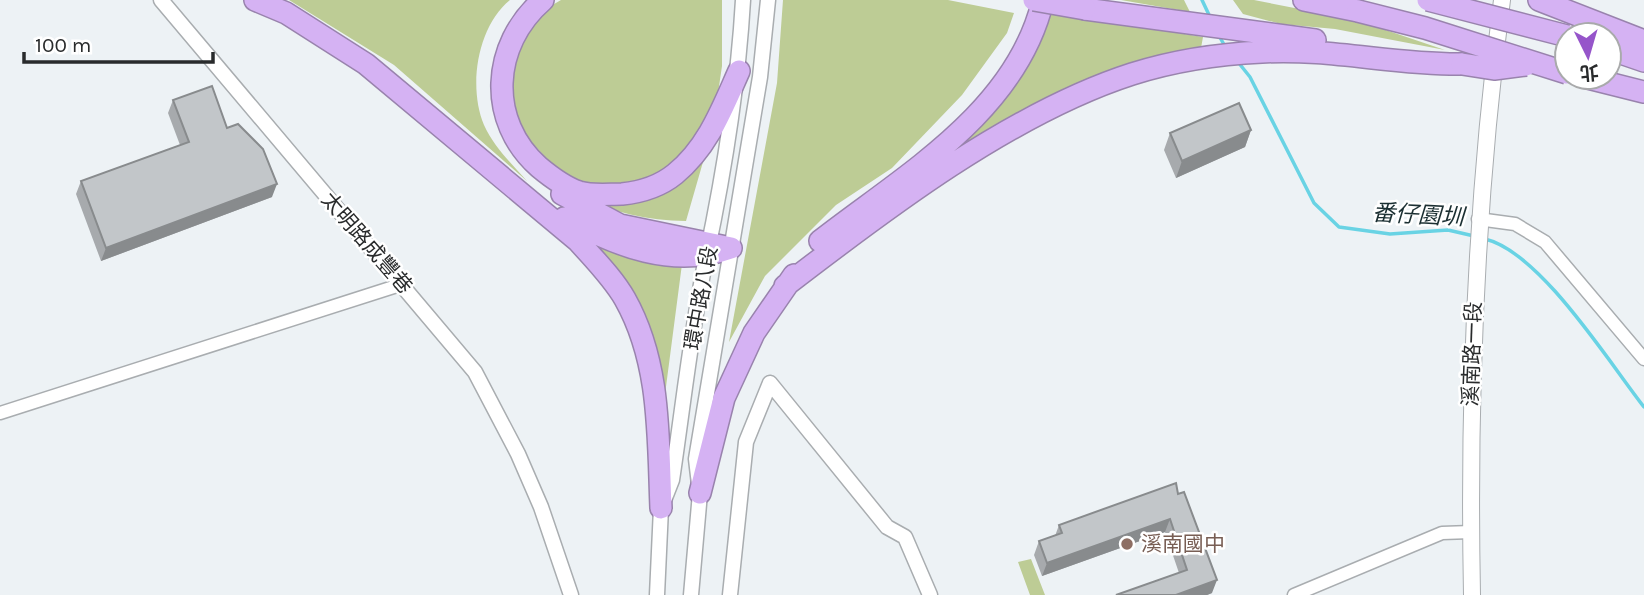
<svg xmlns="http://www.w3.org/2000/svg" width="1644" height="595" viewBox="0 0 1644 595" font-family="Karla,'Noto Sans TC',sans-serif">
<style>
.green{fill:#bdcc95}
.lines{fill:none;stroke-linecap:round;stroke-linejoin:round}
.stream{stroke:#69d3e4;stroke-width:3.5}
.minor-casing{stroke:#a9adb0;stroke-width:15}
.tertiary-casing{stroke:#a9adb0;stroke-width:17}
.secondary-casing{stroke:#a9adb0;stroke-width:18}
.motorway-casing{stroke:#9983ad;stroke-width:24}
.minor{stroke:#fff;stroke-width:12}
.tertiary{stroke:#fff;stroke-width:14}
.secondary{stroke:#fff;stroke-width:16}
.motorway{stroke:#d5b2f3;stroke-width:21}
.motorway-bridge-casing{stroke:#9983ad;stroke-width:24;stroke-linecap:butt}
.motorway-bridge{stroke:#d5b2f3;stroke-width:21}
.wall{fill:#a7aaad}
.shaded-wall{fill:#888b8d}
.building{fill:#c2c6c9;stroke:#888b8d;stroke-width:2}
.education-dot{fill:#8d6e63;stroke:#fff;stroke-width:2.5}
.labels{text-anchor:middle;dominant-baseline:central;stroke-width:5;stroke-linejoin:round;paint-order:stroke}
.street-label{font-size:21px;fill:#292b2c;stroke:#fff}
.education-label{font-size:21px;fill:#785e54;stroke:#fff;text-anchor:start}
.water-label{font-size:23px;font-style:italic;fill:#1b2f32;stroke:#fff}
</style>
<rect width="100%" height="100%" fill="#edf2f5"/>
<path class="green" d="M289,0H510C477,27 468,87 484,125C494,147 511,163 527,181L394,65Z
M561,0H722V66L716,107L675,163L645,181L593,190L564,177L519,129L511,94L513,61L529,32L549,7Z
M783,0H948L1014,13L1007,33L962,95L892,168L836,205L765,276L729,342L777,83Z
M1121,0H1184L1190,12Z
M1233,0H1254L1356,20L1445,50L1335,29L1281,24L1243,14Z
M1050,12L1203,37L1201,48L1034,106L955,149L1039,43Z
M705,155L686,221C647,221 613,212 578,196L606,202Z
M598,246L623,255L682,264L664,402L622,282Z
M1031,559L1045,595H1030L1018,562Z"/>
<g class="lines">
<path class="stream" d="M1202,0L1210,17
M1218,34L1226,48
M1238,62L1250,77L1314,203L1339,227L1390,234L1448,230L1474,236
M1485,239C1540,252 1608,361 1644,407"/>
<defs>
<path id="minor" d="M1478,219L1515,224L1545,242L1644,359
M0,413L403,284
M1294,595L1442,533L1471,532"/>
<path id="tertiary" d="M161,0L475,372L518,454L541,507L571,595
M770,383L887,527L905,537L930,595
M657,595L661,508L672,480C683,407 691,331 706,258C724,173 738,88 743,0
M691,595L700,493L696,459L760,77L768,0
M730,595L746,442L770,383"/>
<path id="secondary" d="M1472,595C1468,395 1476,198 1502,0"/>
<path id="motorway" d="M255,0L286,13L366,64L578,241C594,259 613,278 625,299C661,363 658,437 661,508
M543,0C491,45 487,121 539,167C551,177 564,187 579,192C592,196 608,194 622,194C642,192 659,187 675,174C708,147 722,109 739,71
M1304,0L1358,11
M1539,0L1644,41
M1085,9L1315,40
M1609,49L1644,61
M1584,77L1644,92
M562,194L620,225L731,248
M564,218C617,246 673,269 731,248
M820,241C903,176 1017,112 1043,0
M785,286C885,209 1011,113 1132,74C1173,61 1219,54 1262,52C1330,48 1395,65 1462,64
M700,493L724,398L754,333L794,275"/>
</defs>
<use href="#minor" class="minor-casing"/>
<use href="#tertiary" class="tertiary-casing"/>
<use href="#secondary" class="secondary-casing"/>
<use href="#motorway" class="motorway-casing"/>
<use href="#minor" class="minor"/>
<use href="#tertiary" class="tertiary"/>
<use href="#secondary" class="secondary"/>
<use href="#motorway" class="motorway"/>
<defs>
<path id="motorway-bridge" d="M1034,0L1085,9
M1428,0L1567,36
M1358,11L1425,28L1567,73
M1462,64L1494,69L1526,65"/>
</defs>
<use href="#motorway-bridge" class="motorway-bridge-casing"/>
<use href="#motorway-bridge" class="motorway-bridge"/>
</g>
<path class="wall" d="M173,100L227,128L272,197L101,261L76,194L81,181L180,145L168,113Z
M1251,130L1245,147L1176,178L1164,150L1170,133Z
M1178,494L1212,593L1207,595H1116L1179,573L1165,532L1042,576L1034,555L1039,541L1055,536L1059,525Z"/>
<path class="shaded-wall" d="M1251,130L1245,147L1176,178L1182,161Z
M277,184L272,197L101,261L106,248Z
M1170,519L1165,532L1042,576L1047,563Z
M1217,580L1212,593L1207,595H1176Z"/>
<path class="building" d="M212,86L227,128L238,124L263,149L277,184L106,248L81,181L189,142L173,100Z
M1239,103L1251,130L1182,161L1170,133Z
M1176,483L1178,494L1184,492L1217,580L1176,595H1116L1187,570L1170,519L1047,563L1039,541L1062,533L1059,525Z"/>
<circle class="education-dot" cx="1127" cy="544" r="7"/>
<g class="labels">
<g class="street-label">
<text transform="translate(367 243) rotate(49)">太明路成豐巷</text>
<text transform="translate(701 298) rotate(-80)">環中路八段</text>
<text transform="translate(1472 354) rotate(-88)">溪南路一段</text>
</g>
<g class="education-label">
<text x="1141" y="544">溪南國中</text>
</g>
<g class="water-label">
<text transform="translate(1418 215) rotate(3)">番仔園圳</text>
</g>
</g>
<g transform="translate(1588 56) rotate(175)"><circle r="33" fill="#ffffff" stroke="#a9aaab" stroke-width="2"/>
<path d="M0-5L12 26L0 18L-12 26Z" fill="#9655ca"/>
<text y="-10" font-size="19" font-weight="bold" text-anchor="middle" fill="#292b2c">北</text>
</g>
<path d="M24 52v10h189v-10" fill="none" stroke="#292b2c" stroke-width="3.5"/>
<text x="35" y="52" font-size="21" fill="#292b2c" stroke="#ffffff" stroke-width="5" paint-order="stroke">100 m</text>
</svg>
